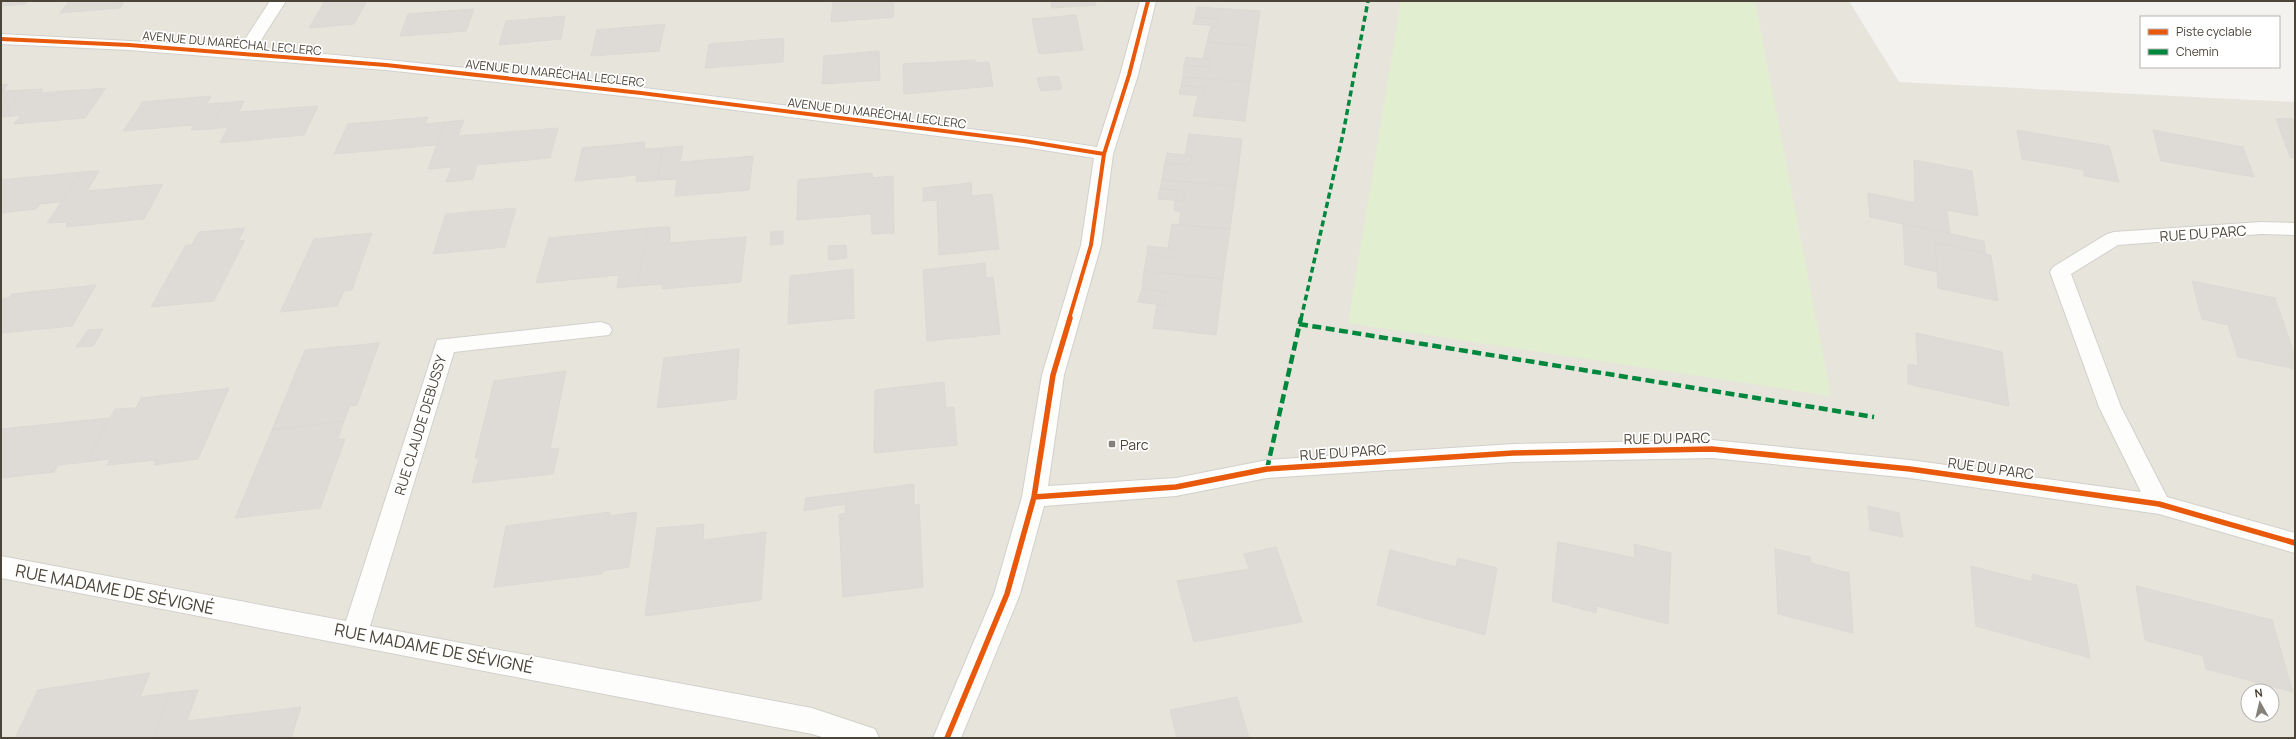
<svg xmlns="http://www.w3.org/2000/svg" width="2296" height="739" viewBox="0 0 2296 739" font-family="Manrope,sans-serif">
<style>
.residential{fill:#e7e4dc;fill-rule:evenodd}
.green{fill:#e1eecf}
.building{fill:#dedbd6;stroke:#dcd9d4}
.lines{fill:none;stroke-linecap:round;stroke-linejoin:round}
.minor-casing{stroke:#d2d0cb;stroke-width:2}
.minor{fill:#fdfdfc;fill-rule:evenodd}
.quiet-far1{stroke:#00873e;stroke-width:3.5;stroke-dasharray:6 3.5;stroke-linecap:butt}
.quiet{stroke:#00873e;stroke-width:4.5;stroke-dasharray:9 4.5;stroke-linecap:butt}
.cycleway-far1-casing{stroke:#fff;stroke-width:6}
.cycleway-casing{stroke:#fff;stroke-width:8}
.cycleway-far1{stroke:#e8590c;stroke-width:4}
.cycleway{stroke:#e8590c;stroke-width:5.5}
.poi-dot{fill:#868178;stroke:#fff;stroke-width:1.5}
.labels{text-anchor:middle;dominant-baseline:central;stroke-width:3.5;stroke-linejoin:round;paint-order:stroke}
.far-street-label{font-size:12px;fill:#4b4439;stroke:#fff}
.street-label{font-size:14px;fill:#4b4439;stroke:#fff}
.poi-label{font-size:14px;fill:#4b4439;stroke:#fff;text-anchor:start}
.near-street-label{font-size:17px;fill:#4b4439;stroke:#fff}
</style>
<rect width="100%" height="100%" fill="#f4f2ee"/>
<path class="residential" d="M1,1H1849L1899,82L2295,102V738H1ZM2248,691H2272V715H2248Z"/>
<path class="green" d="M1401,1H1755L1831,396L1348,323Z"/>
<path class="building" d="M1,1H29L26,4L1,6Z
M69,1H125L120,8L60,13Z
M325,1H367L354,24L309,28Z
M833,1H893L894,17L831,22Z
M1051,1H1095L1096,5L1052,8Z
M1197,7L1260,11L1255,46L1207,42L1211,26H1217L1218,19L1195,17Z
M474,9L466,31L400,36L408,14Z
M1076,15L1083,50L1039,54L1032,19Z
M565,16L561,39L499,45L506,21Z
M1195,17L1218,19L1217,26L1193,24Z
M665,24L659,51L591,56L597,30Z
M784,38L783,62L705,68L709,44Z
M1207,42L1255,46L1250,82L1183,77L1184,65L1209,67L1211,60L1203,59Z
M879,51L880,80L822,84L824,56Z
M1186,57L1211,60L1209,67L1184,65Z
M975,60V63L989,62L993,86L904,94L903,64Z
M1058,76L1062,89L1041,91L1037,78Z
M1183,77L1250,82L1245,121L1193,116L1198,96H1204L1205,87L1181,86Z
M8,84L3,91L24,90L1,118V85Z
M1181,86L1205,87L1204,96L1179,94Z
M106,88L85,118L14,124L21,115L2,117L24,90L43,89L40,93Z
M211,96L207,104L225,103L210,129L191,130L193,125L123,131L143,102Z
M244,101L239,112L318,106L304,135L220,143L228,127L210,129L225,103Z
M428,117L425,124L445,122L436,145L334,154L348,124Z
M2288,118L2295,120V158L2290,157L2276,119Z
M464,120L458,136L558,128L550,158L477,165L473,179L446,182L452,167L428,169L445,122Z
M2017,130L2109,146L2119,182L2084,176V170L2022,159Z
M2153,130L2243,147L2254,177L2161,161Z
M1189,134L1242,139L1236,186L1162,180L1165,163L1190,165L1192,156L1185,155Z
M645,142L644,149L663,148L657,180L636,182L637,175L575,181L582,148Z
M683,146L680,162L753,156L749,190L675,196L677,179L657,180L663,148Z
M1167,153L1192,156L1190,165L1165,163Z
M1914,160L1972,171L1978,216L1947,210L1950,234L1870,217L1868,193L1915,203Z
M99,171L87,191L163,184L144,219L66,227L67,222L47,223L82,172Z
M82,172L61,202L40,204L36,209L1,213V180Z
M872,173L873,178L893,176L894,233L872,234L871,214L797,220L798,180Z
M1162,180L1236,186L1230,229L1179,225L1181,212L1174,210L1175,200L1183,201L1185,191L1160,189Z
M971,183L972,196L992,194L999,249L939,255L937,200L923,201V188Z
M1160,189L1185,191L1183,201L1158,199Z
M516,208L505,247L433,254L446,214Z
M1172,224L1230,229L1223,279L1144,271L1147,254L1173,258L1174,249L1168,248Z
M1903,224L1984,241L1985,253L1935,242L1937,272L1905,265Z
M670,227V243L746,237L741,282L662,289V284L637,286L648,228Z
M245,228L238,241L245,240L214,301L151,307L186,245H192L199,232Z
M648,228L637,286L617,288L619,275L536,283L549,238Z
M783,231V244L770,245L771,232Z
M372,233L352,290L344,291L337,306L280,312L314,239Z
M1935,242L1991,255L1998,301L1938,288Z
M846,245L847,258L829,260L828,246Z
M1148,246L1174,249L1173,258L1147,254Z
M985,263L986,278L993,277L1000,334L927,341L923,270Z
M853,269L854,318L788,324L790,276Z
M1144,271L1223,279L1216,335L1153,328L1157,304L1164,305L1166,292L1142,289Z
M2192,281L2275,298L2295,356V369L2238,357L2228,325L2202,319Z
M96,285L72,326L1,333V299L9,298L12,294Z
M1142,289L1166,292L1164,305L1138,302Z
M103,329L93,346L76,347L88,330Z
M1916,333L2002,352L2009,406L1908,384V364L1918,366Z
M379,343L357,405L350,406L344,421L272,430L305,350Z
M739,349L736,399L657,408L664,358Z
M566,371L550,449L559,448L553,474L472,483L479,458H475L494,381Z
M944,382L946,408L954,407L957,445L874,453L875,390Z
M229,388L198,459L154,465L156,460L107,465L110,459L86,462L115,409L136,408L141,398Z
M109,418L86,462L58,465L54,472L1,478V429Z
M344,421L338,439H345L320,508L235,518L272,430Z
M914,484V505L919,504L923,587L843,597L839,515L845,513L846,493Z
M846,493V504L804,511L806,498Z
M1868,506L1899,513L1903,537L1870,530Z
M610,512V516L637,512L629,567L602,571V574L494,587L506,526Z
M704,524L703,540L766,532L761,600L645,616L657,528Z
M1558,542L1635,558L1634,544L1671,553L1668,624L1597,606L1596,613L1552,601Z
M1276,547L1302,622L1194,642L1177,581L1249,569L1244,554Z
M1775,549L1810,557L1811,563L1849,573L1853,633L1778,614Z
M1390,550L1456,567L1458,558L1497,568L1485,635L1377,605Z
M1971,566L2032,582V574L2077,585L2090,658L1976,626Z
M2136,586L2272,620L2293,692L2206,669L2203,656L2145,640Z
M150,673L140,697L170,693L153,738H15L38,690Z
M198,690L187,721L301,707L291,738H153L170,693Z
M1237,697L1249,738H1177L1170,710Z"/>
<g class="lines">
<defs>
<path id="minor" d="M270,1H286L256,48C434,63 612,83 789,106C892,119 995,131 1097,147L1120,75L1140,1H1156L1138,75L1113,154L1101,245L1064,375L1048,486L1176,478L1267,460L1513,444L1712,440L1910,460L2141,492L2099,407L2050,272L2053,267L2107,234L2114,232L2261,222L2295,223V235L2261,234L2118,245L2071,274L2121,407L2167,497L2295,533V553L2159,514L1910,478L1712,458L1513,462L1267,478L1176,496L1044,506L1020,594L961,738H933L994,594L1022,497L1042,375L1081,245L1094,158L1024,147L641,98L386,70L129,50L1,44V34L240,47Z
M601,322L609,325L612,330L609,335L454,352L370,626L812,708L875,729L879,738H825L812,734L1,578V556L346,621L437,340Z"/>
</defs>
<use href="#minor" class="minor-casing"/>
<use href="#minor" class="minor"/>
<path class="quiet-far1" d="M1301,319L1343,134L1368,1"/>
<path class="quiet" d="M1299,324L1874,417
M1267,469L1301,318"/>
<defs>
<path id="cycleway-far1" d="M1,39L129,45L386,65L641,93L1024,141L1104,154
M1069,319L1091,245L1104,154L1129,75L1148,1"/>
<path id="cycleway" d="M1034,497L1176,487L1267,469L1513,453L1712,449L1910,469L2159,504L2295,543
M947,738L1007,594L1034,497L1053,375L1070,318"/>
</defs>
<use href="#cycleway-far1" class="cycleway-far1-casing"/>
<use href="#cycleway" class="cycleway-casing"/>
<use href="#cycleway-far1" class="cycleway-far1"/>
<use href="#cycleway" class="cycleway"/>
</g>
<rect class="poi-dot" x="1108" y="440" width="8" height="8" rx="2"/>
<g class="labels">
<g class="far-street-label">
<text transform="translate(232 43) rotate(5)">AVENUE DU MARÉCHAL LECLERC</text>
<text transform="translate(555 73) rotate(6)">AVENUE DU MARÉCHAL LECLERC</text>
<text transform="translate(877 113) rotate(7)">AVENUE DU MARÉCHAL LECLERC</text>
</g>
<g class="street-label">
<text transform="translate(2203 233) rotate(-4)">RUE DU PARC</text>
<text transform="translate(420 425) rotate(-73)">RUE CLAUDE DEBUSSY</text>
<text transform="translate(1667 438) rotate(-1)">RUE DU PARC</text>
<text transform="translate(1343 452) rotate(-4)">RUE DU PARC</text>
<text transform="translate(1991 468) rotate(8)">RUE DU PARC</text>
</g>
<g class="poi-label">
<text x="1120" y="444">Parc</text>
</g>
<g class="near-street-label">
<text transform="translate(115 589) rotate(11)">RUE MADAME DE SÉVIGNÉ</text>
<text transform="translate(434 648) rotate(11)">RUE MADAME DE SÉVIGNÉ</text>
</g>
</g>
<rect width="2296" height="739" fill="none" stroke="#4b4439" stroke-width="4"/>
<rect x="2140" y="16" width="140" height="52" fill="#ffffff" stroke="#b7b4b0"/>
<rect x="2148" y="29" width="20" height="6" fill="#e8590c" stroke="#b7b4b0"/>
<text x="2176" y="36" font-size="12" fill="#4b4439">Piste cyclable</text>
<rect x="2148" y="49" width="20" height="6" fill="#00873e" stroke="#b7b4b0"/>
<text x="2176" y="56" font-size="12" fill="#4b4439">Chemin</text>
<g transform="translate(2260 703) rotate(352)"><circle r="19" fill="#ffffff" stroke="#b7b4b0"/>
<path d="M0-3L7 15L0 10L-7 15Z" fill="#868178"/>
<text y="-6" font-size="11" font-weight="bold" text-anchor="middle" fill="#4b4439">N</text>
</g>
</svg>
